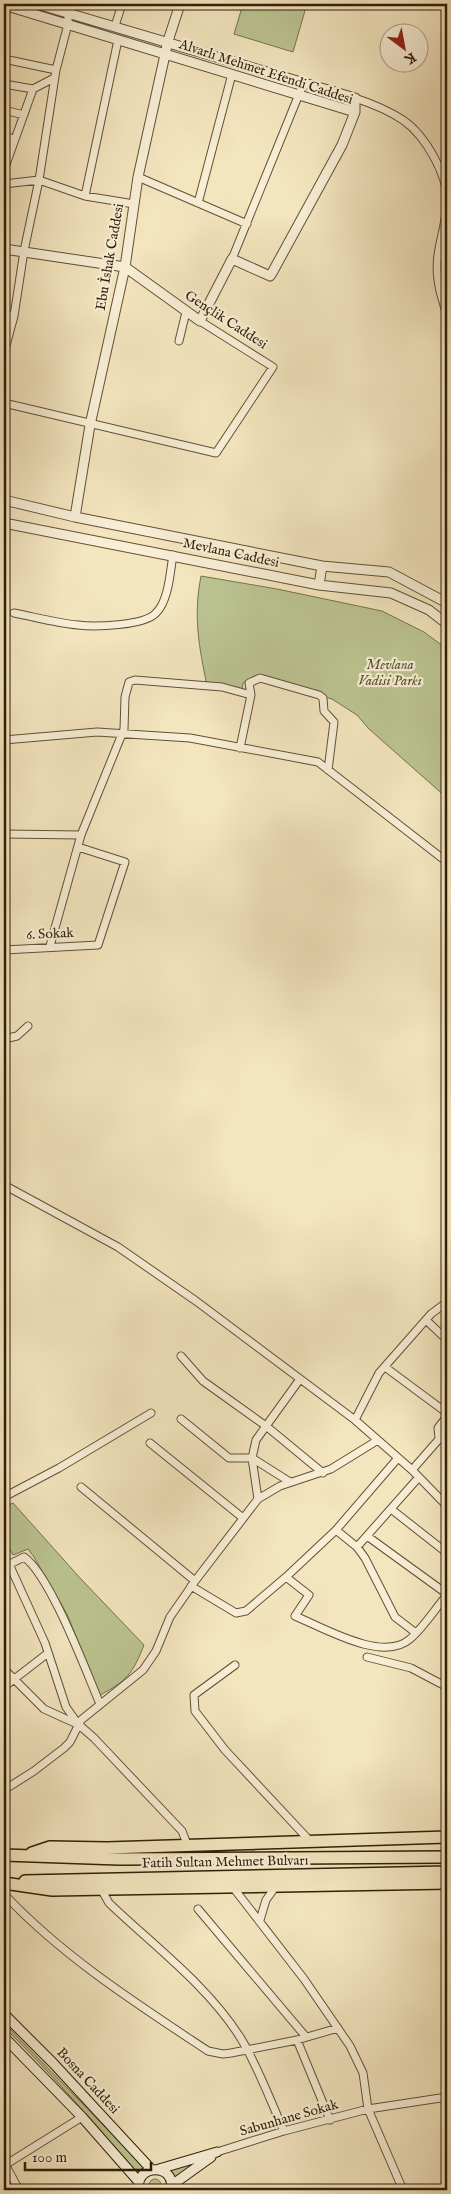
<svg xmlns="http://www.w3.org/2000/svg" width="451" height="2194" viewBox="0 0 451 2194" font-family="'IM FELL English',serif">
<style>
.green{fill:#bbc491;stroke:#76724c}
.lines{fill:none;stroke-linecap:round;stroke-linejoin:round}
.minor-casing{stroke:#625036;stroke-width:9}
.tertiary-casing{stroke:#625036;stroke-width:11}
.secondary-casing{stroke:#311f08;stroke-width:11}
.trunk-casing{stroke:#311f08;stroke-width:14}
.minor{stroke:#f7eed5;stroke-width:7}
.tertiary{stroke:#f7eed5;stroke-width:9}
.secondary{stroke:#f7eed5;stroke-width:9}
.trunk{stroke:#f3e5be;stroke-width:11}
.labels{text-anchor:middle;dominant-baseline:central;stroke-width:4.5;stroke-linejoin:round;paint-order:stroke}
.street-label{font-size:14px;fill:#311f08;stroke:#f7eed5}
.park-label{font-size:14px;font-style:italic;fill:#5a5131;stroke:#f7eed5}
</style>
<rect width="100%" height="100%" fill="#f3e5be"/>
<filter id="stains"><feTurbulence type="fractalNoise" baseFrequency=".004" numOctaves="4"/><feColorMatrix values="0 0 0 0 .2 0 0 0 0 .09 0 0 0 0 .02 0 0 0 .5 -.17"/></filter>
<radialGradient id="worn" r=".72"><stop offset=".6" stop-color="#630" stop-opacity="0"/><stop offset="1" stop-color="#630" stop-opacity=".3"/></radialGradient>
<path class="green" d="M243,4H293L306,7L293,52L234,34Z
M201,576L277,589L382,611L424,632L447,649V798L369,729L357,715L332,699L254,676L243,683L242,692L207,686C199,646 193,617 201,576Z
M13,1503L80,1578L144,1645C133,1673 127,1681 100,1695L67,1614L34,1557L28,1549L13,1555L4,1539V1507Z
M4,2023L144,2167L136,2173C94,2122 51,2073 4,2027Z
M200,2161L176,2177L170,2170Z
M149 2185a6 6 0 1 1 12 0a6 6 0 1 1-12 0Z"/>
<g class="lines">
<defs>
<path id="minor" d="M115,26L122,4
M4,59L56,70
M4,84L33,89
M355,98C373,104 388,110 403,120C426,136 450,178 447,206C443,242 431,257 441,295C443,301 444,308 447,313
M4,110L24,115
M4,137L15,139
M4,170L33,89L54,78
M138,177L247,224
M4,184L39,180L85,196L134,204
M85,196L118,40
M198,203L232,74
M232,259L304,82
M4,314L14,316
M179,341L186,312
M4,353L14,316L24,251L39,180L56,70L68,24V12L70,4
M4,403L216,453L273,367L200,321
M14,613C35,617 56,623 78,625C94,627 144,626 156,613C169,600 170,572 173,555
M4,740L97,732L190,738L318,762L447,862
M240,748L251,695L249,683L260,678L319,695L323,698L324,711L334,722L328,770
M4,834L81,835
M50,946L81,835L124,729L125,697L129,682L135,680L222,687L251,695
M4,950L98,945L125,862L78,847
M4,1039L17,1036L28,1026
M4,1185L118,1247L196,1301L355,1420L412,1470L447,1506
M426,1320L447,1340
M181,1356L203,1381L266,1426L323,1473
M385,1367L447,1413
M181,1419L229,1458H252L290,1482
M355,1420L379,1373L431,1314L447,1302
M439,1438L438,1428L447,1416
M150,1443L243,1518
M412,1470L447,1430
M81,1487L195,1581
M4,1497L59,1468L151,1413
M258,1499L252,1458L256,1440L300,1379
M391,1509L447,1553
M336,1530L357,1547L365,1558L395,1617L416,1633
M367,1536L447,1594
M357,1547L419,1477
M9,1564L45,1643L66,1707L78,1724L94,1738L182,1831L187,1844
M4,1567L24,1557C50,1575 86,1671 100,1704
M286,1577L309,1595L295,1616C324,1628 383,1663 410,1639C424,1627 435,1609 447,1595
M191,1586L236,1613L246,1611L286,1577L336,1530L398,1458
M367,1657L411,1668L447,1687
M235,1665L194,1695L195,1711L225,1750L309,1840
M4,1669L44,1709L77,1724
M4,1687L48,1653
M4,1790L34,1771L64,1748L70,1742L81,1720L143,1670L156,1651L170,1617L195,1581L258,1499L280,1486L331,1469L378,1440
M232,1886L304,1979L350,2046L363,2073L368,2109L403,2190
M101,1889L109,1903C154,1946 207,1985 240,2037C258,2066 270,2100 284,2131
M4,1894C62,1956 137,2004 208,2051L223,2054L231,2053L297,2040L338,2028
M198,1909L306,2037
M260,1920L266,1900L276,1886
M297,2040L330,2120
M217,2152L284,2131L368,2109L447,2097
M4,2162L19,2190
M5,2165L82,2117"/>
<path id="tertiary" d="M4,5L355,112
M4,249L125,267L200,321L232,259L270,276L272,273L342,145L355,112V98L37,4
M4,500L75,517L322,566L389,572L447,603
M75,517L90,425L125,267L138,177L168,41L180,4
M4,523L319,585L391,593L429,610L447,624
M319,585L322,566"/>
<path id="secondary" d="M4,2014L53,2063L151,2169
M4,2037L82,2117L139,2182
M159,2169L217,2152
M172,2185L211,2157
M139,2190C134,2163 177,2163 171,2190"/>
<path id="trunk" d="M32,1853L50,1847L107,1848L447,1837
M4,1855L119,1859L447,1857
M25,1881L447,1872
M4,1883L52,1890L447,1883"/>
</defs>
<use href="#minor" class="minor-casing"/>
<use href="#tertiary" class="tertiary-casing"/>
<use href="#secondary" class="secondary-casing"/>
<use href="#trunk" class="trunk-casing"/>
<use href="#minor" class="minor"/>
<use href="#tertiary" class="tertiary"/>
<use href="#secondary" class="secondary"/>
<use href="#trunk" class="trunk"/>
</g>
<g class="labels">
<g class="street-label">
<text transform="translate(266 72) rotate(18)">Alvarlı Mehmet Efendi Caddesi</text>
<text transform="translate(110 257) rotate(-80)">Ebu İshak Caddesi</text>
<text transform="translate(226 320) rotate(33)">Gençlik Caddesi</text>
<text transform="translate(231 553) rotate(12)">Mevlana Caddesi</text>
<text transform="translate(50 934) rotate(-3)">6. Sokak</text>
<text transform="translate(225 1862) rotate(-1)">Fatih Sultan Mehmet Bulvarı</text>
<text transform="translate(88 2081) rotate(47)">Bosna Caddesi</text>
<text transform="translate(289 2118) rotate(-16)">Sabunhane Sokak</text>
</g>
<g class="park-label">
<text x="390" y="665">Mevlana<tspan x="390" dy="16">Vadisi Parkı</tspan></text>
</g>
</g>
<rect width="451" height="2194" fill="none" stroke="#f3e5be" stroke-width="20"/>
<rect x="5" y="5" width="441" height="2184" fill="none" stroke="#311f08" stroke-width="2.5"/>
<rect x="10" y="10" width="431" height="2174" fill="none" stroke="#311f08"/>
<g transform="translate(404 48) rotate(148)"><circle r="24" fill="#f7eed5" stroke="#a89b83"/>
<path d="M0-4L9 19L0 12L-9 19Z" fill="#8f2418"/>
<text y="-8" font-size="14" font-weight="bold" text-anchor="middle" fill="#311f08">K</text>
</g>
<path d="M25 2162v8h126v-8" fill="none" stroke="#311f08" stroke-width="2.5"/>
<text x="32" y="2162" font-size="15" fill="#311f08" stroke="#f7eed5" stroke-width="4" paint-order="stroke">100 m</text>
<rect width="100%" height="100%" filter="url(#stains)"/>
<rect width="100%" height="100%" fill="url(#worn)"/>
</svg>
